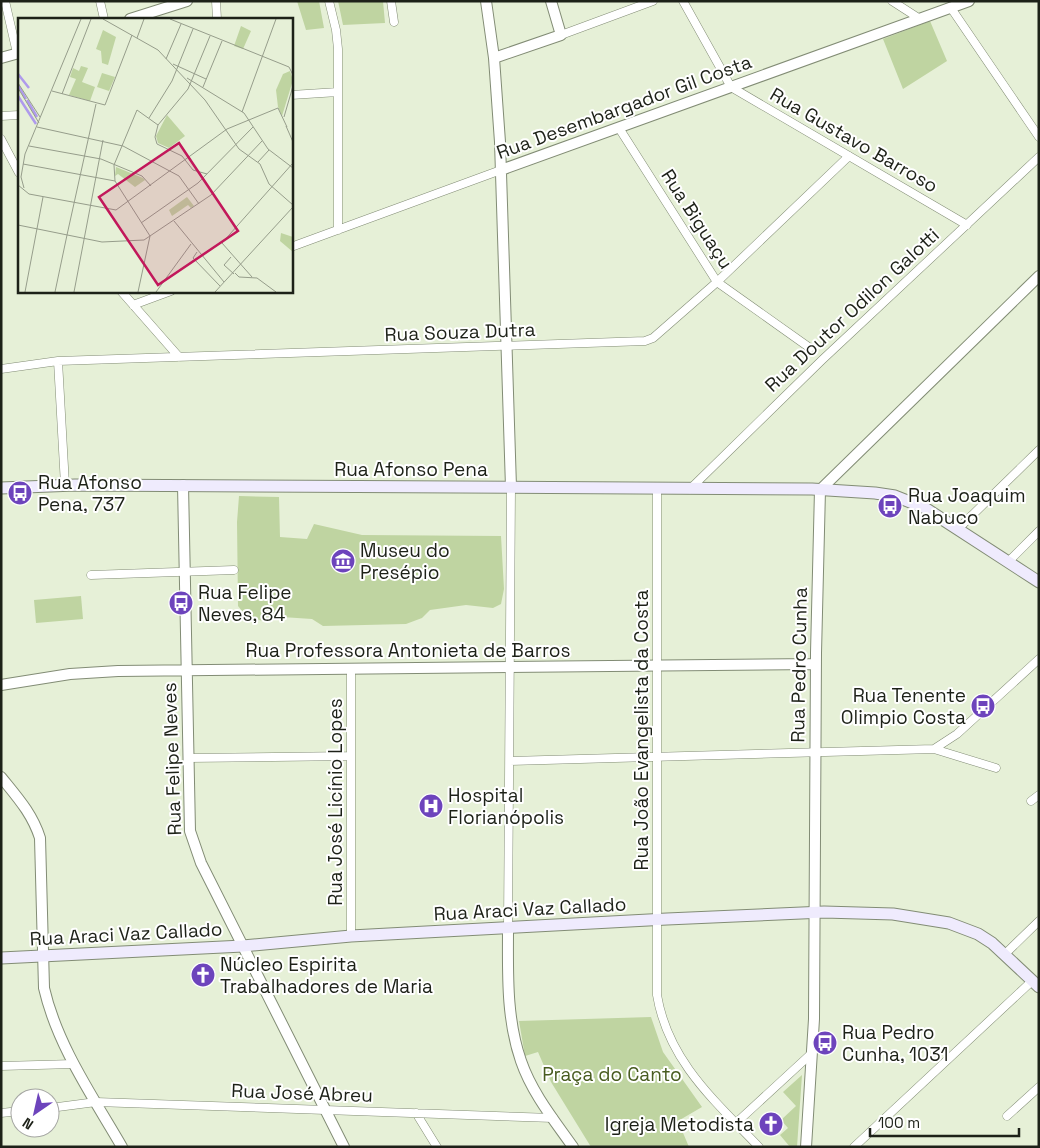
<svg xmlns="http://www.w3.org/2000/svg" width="1040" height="1148" viewBox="0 0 1040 1148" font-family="'Space Grotesk',sans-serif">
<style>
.green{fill:#bfd4a1}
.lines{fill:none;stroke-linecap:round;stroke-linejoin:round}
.minor-casing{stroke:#828c75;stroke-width:9}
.tertiary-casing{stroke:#828c75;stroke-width:12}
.secondary-casing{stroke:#828c75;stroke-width:13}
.minor{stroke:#fff;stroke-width:8}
.tertiary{stroke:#fff;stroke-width:10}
.secondary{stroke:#efebfd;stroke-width:11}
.labels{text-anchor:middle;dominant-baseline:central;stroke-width:4;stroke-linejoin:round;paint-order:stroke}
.street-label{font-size:19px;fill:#1d2118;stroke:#fff}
.poi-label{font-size:19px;fill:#1d2118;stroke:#fff;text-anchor:start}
.park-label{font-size:19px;fill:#485c20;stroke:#fff}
.inset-river{fill:none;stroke:#af9aec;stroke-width:2.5}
.inset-road{fill:none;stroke:#969d8b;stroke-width:1}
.view{fill:#c2185b;fill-opacity:0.15;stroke:#c2185b;stroke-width:2.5}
.inset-edge{fill:none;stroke:#1d2118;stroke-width:2.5}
</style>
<rect width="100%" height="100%" fill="#e6f0d7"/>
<path class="green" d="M297,1H319L324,28L306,30Z
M338,1H383L385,23L343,25Z
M930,21L947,61L903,89L883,39Z
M239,496L279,497L280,537L307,539L314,524L362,535L501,536L504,589L501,604L493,608L466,605L430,610L422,618L406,624L323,626L312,619L282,617L266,622L246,616L238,606L237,522Z
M81,596L83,619L36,623L34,600Z
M651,1017L663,1052L702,1107L678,1121L689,1147H591L551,1082L538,1052L525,1056L519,1021Z
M802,1075L797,1147H790L780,1135L788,1128L781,1120L796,1106L783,1092Z"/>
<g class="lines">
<defs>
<path id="minor" d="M5,1L17,53
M100,1L104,19
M216,1L217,19
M329,1L336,30L338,49V230
M391,1L394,22
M683,1L731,87L967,225
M892,1L920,19
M951,8L1039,137
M561,35L653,1
M291,95L338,92
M1,116L19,115
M619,128L717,282L810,348
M1,139L19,173
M291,247L501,170
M121,291L179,357
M133,305L171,291
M58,361L65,485
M1,369L58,361L645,341L653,338L717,282L849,156
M657,488V995C668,1061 715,1101 759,1147
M690,489L822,360L1039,157
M958,529L1039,450
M1008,562L1039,531
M91,575L234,570
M351,668V936
M934,749L996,768
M188,758L351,756
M510,761L934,749L957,734L1039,659
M1031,801L1039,795
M508,928L511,487
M1005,954L1039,921
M1,1066L74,1064
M50,1108L96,1102L553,1118
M1,1113L20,1111
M416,1113L437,1147
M1007,1116L1039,1087
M736,1123L812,1053
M854,1147L1032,981"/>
<path id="tertiary" d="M486,1L494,58L500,142L511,487
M130,19L187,1
M1,58L19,53
M494,58L561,35L551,1
M501,170L969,1
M183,485L190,831L201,863L344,1147
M1,685L70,674L118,671L816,664
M1,777C17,797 32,813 40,838L44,988C57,1045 93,1097 122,1147
M508,928C508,972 506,1018 521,1061C532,1093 554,1120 573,1147
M806,1147L814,1019L816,653L820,490L1039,276"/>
<path id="secondary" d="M1,488L75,485L812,489L875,493L895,496L925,508L1039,582
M1,958L243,946L351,936L667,919L824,912L893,914L949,923L978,934L992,943L1039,987"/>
</defs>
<use href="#minor" class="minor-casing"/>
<use href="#tertiary" class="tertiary-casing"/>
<use href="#secondary" class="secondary-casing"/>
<use href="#minor" class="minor"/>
<use href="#tertiary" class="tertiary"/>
<use href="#secondary" class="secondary"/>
</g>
<defs>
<symbol id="bus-disc" viewBox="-11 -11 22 22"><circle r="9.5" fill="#6d44bc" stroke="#fff"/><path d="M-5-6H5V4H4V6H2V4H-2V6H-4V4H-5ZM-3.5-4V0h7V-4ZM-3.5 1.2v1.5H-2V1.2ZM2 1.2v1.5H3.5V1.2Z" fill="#fff"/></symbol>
<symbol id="museum-disc" viewBox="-11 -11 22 22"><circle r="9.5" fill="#6d44bc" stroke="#fff"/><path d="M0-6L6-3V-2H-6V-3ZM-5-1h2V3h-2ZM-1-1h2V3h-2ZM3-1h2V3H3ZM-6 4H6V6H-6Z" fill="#fff"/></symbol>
<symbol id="hospital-disc" viewBox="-11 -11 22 22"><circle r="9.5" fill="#6d44bc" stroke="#fff"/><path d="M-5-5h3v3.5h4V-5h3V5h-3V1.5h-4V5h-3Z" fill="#fff"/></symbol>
<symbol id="church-disc" viewBox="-11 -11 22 22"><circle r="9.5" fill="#6d44bc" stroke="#fff"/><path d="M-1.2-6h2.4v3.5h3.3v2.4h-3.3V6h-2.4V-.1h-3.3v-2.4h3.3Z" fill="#fff"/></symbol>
</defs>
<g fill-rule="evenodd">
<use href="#bus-disc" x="6" y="479" width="28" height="28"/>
<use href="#bus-disc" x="876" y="492" width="28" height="28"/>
<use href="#museum-disc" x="329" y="547" width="28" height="28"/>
<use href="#bus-disc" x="167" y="589" width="28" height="28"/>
<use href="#bus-disc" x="969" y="692" width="28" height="28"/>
<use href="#hospital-disc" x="417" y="792" width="28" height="28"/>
<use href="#church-disc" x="189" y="961" width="28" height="28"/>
<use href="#bus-disc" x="811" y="1029" width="28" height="28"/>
<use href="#church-disc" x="757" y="1110" width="28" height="28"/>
</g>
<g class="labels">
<g class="street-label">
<text transform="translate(624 107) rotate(-20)">Rua Desembargador Gil Costa</text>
<text transform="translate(854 140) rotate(30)">Rua Gustavo Barroso</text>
<text transform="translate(697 219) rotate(57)">Rua Biguaçu</text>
<text transform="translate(852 310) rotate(-43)">Rua Doutor Odilon Galotti</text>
<text transform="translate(460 332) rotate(-2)">Rua Souza Dutra</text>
<text x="411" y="469">Rua Afonso Pena</text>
<text x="408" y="650">Rua Professora Antonieta de Barros</text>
<text transform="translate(799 665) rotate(-89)">Rua Pedro Cunha</text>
<text transform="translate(641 730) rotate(-90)">Rua João Evangelista da Costa</text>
<text transform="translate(172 759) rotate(-92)">Rua Felipe Neves</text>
<text transform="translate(335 802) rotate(-90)">Rua José Licínio Lopes</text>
<text transform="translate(530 909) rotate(-3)">Rua Araci Vaz Callado</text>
<text transform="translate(126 934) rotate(-3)">Rua Araci Vaz Callado</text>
<text transform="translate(302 1093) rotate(2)">Rua José Abreu</text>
</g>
<g class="poi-label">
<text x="38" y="482">Rua Afonso<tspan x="38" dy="22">Pena, 737</tspan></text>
<text x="908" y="495">Rua Joaquim<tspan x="908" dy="22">Nabuco</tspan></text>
<text x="360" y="550">Museu do<tspan x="360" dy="22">Presépio</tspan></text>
<text x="198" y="592">Rua Felipe<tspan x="198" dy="22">Neves, 84</tspan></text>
<text x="966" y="695" text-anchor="end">Rua Tenente<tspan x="966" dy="22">Olimpio Costa</tspan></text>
<text x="448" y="795">Hospital<tspan x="448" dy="22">Florianópolis</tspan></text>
<text x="220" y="964">Núcleo Espirita<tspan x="220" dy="22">Trabalhadores de Maria</tspan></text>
<text x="842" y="1032">Rua Pedro<tspan x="842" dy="22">Cunha, 1031</tspan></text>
<text x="754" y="1124" text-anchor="end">Igreja Metodista</text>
</g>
<g class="park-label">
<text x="612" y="1074">Praça do Canto</text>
</g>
</g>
<g transform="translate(18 18)">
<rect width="275" height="275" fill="#e6f0d7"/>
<path d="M223,8L233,13L225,31L216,28ZM85,12L98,19L90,47L84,45L83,33L78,31ZM63,48L70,50L64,64L77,69L72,83L51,77L58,61L52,59L55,50L61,53ZM272,53L275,62L264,98L260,89L258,72L265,56ZM84,55L97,59L91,73L79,69ZM149,97L167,118L151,130L140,125L138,118ZM98,149L125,160L127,162L117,169L100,156L97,158ZM169,179L176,188L173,190L170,187L154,198L151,192ZM263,215L275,219V234L262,223Z" fill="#bfd4a1"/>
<path class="inset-river" d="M0,56L11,70M0,67L8,81M0,78L18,106M9,82L19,99"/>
<path class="inset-road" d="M85,1L140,32L187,82L221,131L242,146L251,166L275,187M152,1L271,49L275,57M119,20L126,1M148,41L163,6M155,46L188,61M169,60L226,95L250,131L275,150M0,65L22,99M185,69L204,23M0,70L21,105M34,73L87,87L114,17M44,76L73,1M224,94L258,1M266,99L275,68M131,100L154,63L175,11M268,108L275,124M19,109L105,128L161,158L181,186M11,128L83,141L124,158L133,168M240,144L251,132M5,146L97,163M189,156L175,152L164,138L139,126L137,119L140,107L170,71L192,18M0,167L11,176L98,192L209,111L260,90L269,109M6,170L3,159L7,136L63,1M156,203L206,264M123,205L180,165L235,109M0,207L84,224L126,222L193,177L244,123M49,217L78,86M179,234L175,240L202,268M213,239L206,247L216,256M217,255L221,259L239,260L258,274M234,259L204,225L275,145M7,274L25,179M37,274L49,217M56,274L85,122M120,274L132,218L97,163L96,147L119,92L140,107M138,274L173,226M197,274L275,189"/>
<path class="view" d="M161,125L220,213L140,267L81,179Z"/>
<rect width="275" height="275" class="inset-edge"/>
</g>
<rect width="1040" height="1148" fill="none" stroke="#1d2118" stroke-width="5"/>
<g transform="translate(35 1113) rotate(214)"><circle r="24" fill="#ffffff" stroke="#a5a6a3"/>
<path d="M0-4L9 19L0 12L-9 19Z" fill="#6d44bc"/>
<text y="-8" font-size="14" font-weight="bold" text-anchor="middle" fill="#1d2118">N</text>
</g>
<path d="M870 1128v8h149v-8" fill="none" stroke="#1d2118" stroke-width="2.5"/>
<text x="878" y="1128" font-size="15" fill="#1d2118" stroke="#ffffff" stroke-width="4" paint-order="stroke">100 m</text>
</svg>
